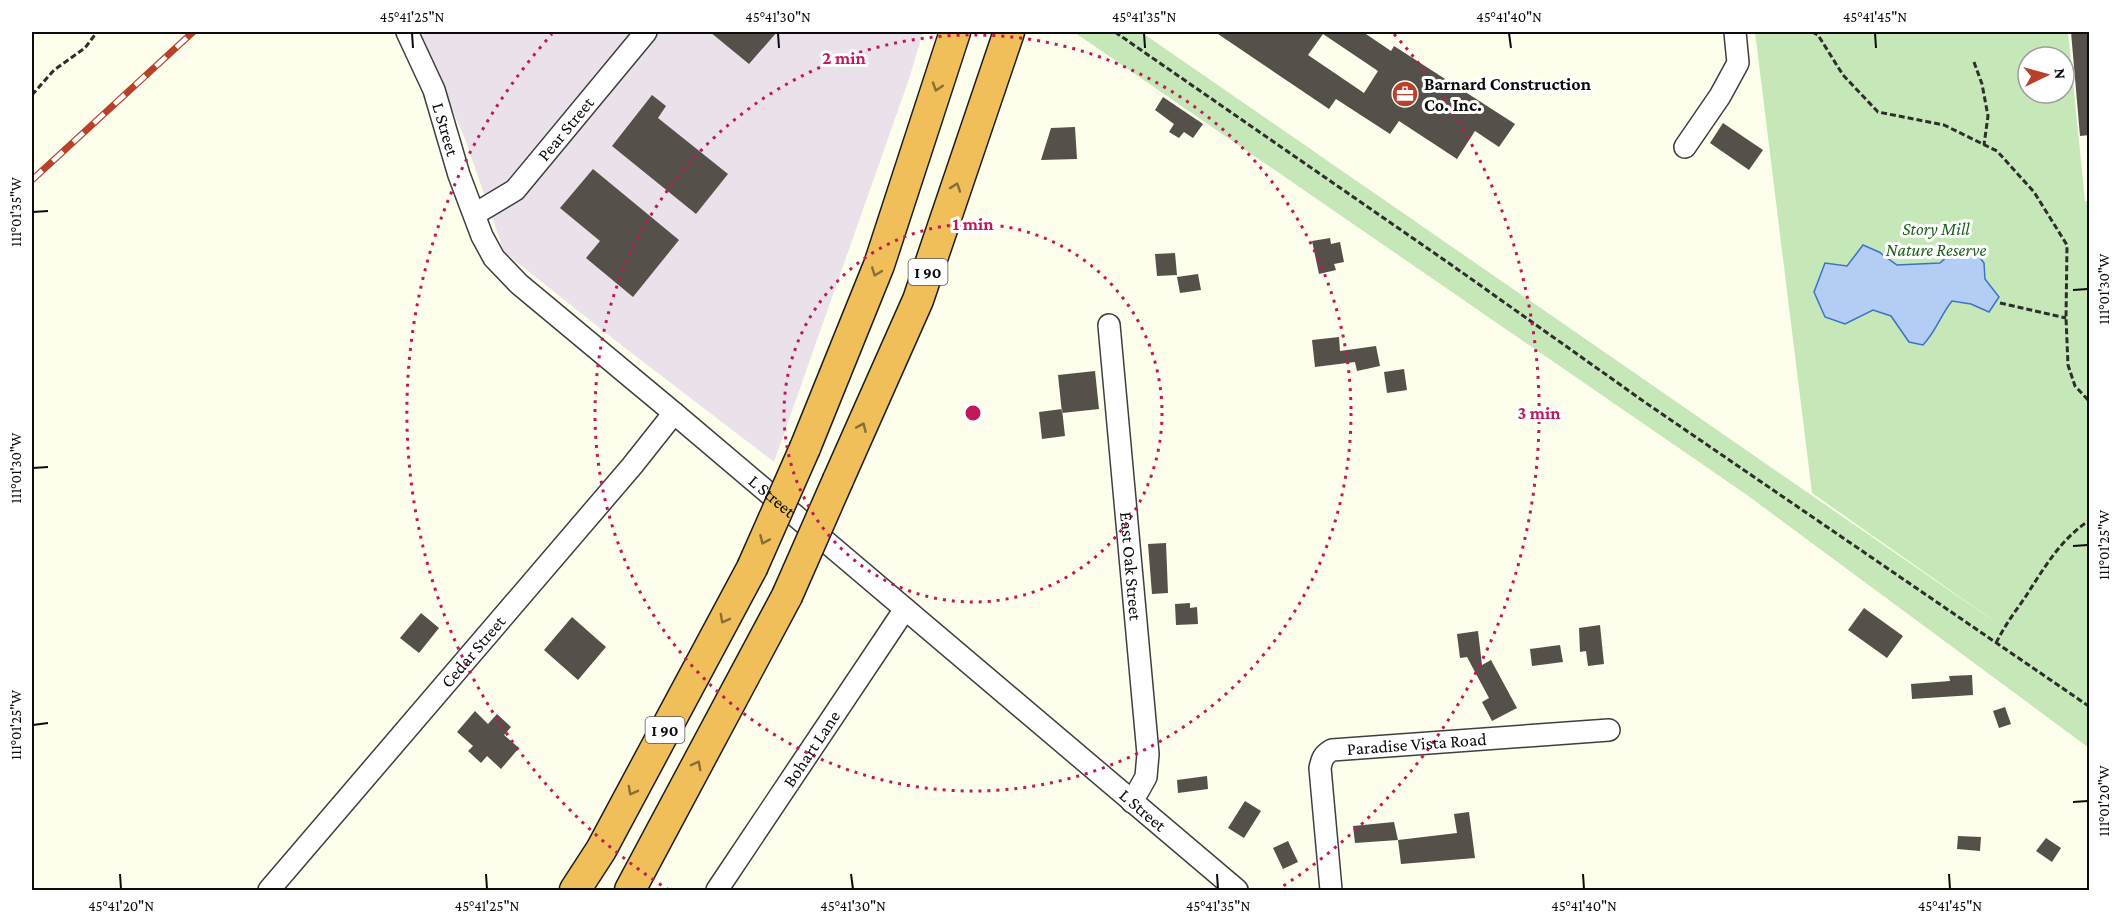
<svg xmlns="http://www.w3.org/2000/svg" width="2121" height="922" viewBox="0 0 2121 922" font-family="'Crimson Pro',serif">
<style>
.industrial{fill:#ebe1ea}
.green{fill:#c6e7b7;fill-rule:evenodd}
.water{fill:#b3cdf4;stroke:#3c72c9;stroke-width:1.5}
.building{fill:#555049;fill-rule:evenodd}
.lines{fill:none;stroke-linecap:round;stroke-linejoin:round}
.minor-casing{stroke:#3f3f3f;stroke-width:24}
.highway-casing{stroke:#1d1d1d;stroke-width:33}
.path{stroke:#2e2e2e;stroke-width:3;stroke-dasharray:6 3;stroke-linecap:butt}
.minor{stroke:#fff;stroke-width:21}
.highway{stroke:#f0bf59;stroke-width:30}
.rail-casing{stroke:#b84229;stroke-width:7}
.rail{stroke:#fff;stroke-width:4.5;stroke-dasharray:14;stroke-linecap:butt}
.highway-bridge-casing{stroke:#1d1d1d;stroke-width:33;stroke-linecap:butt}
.highway-bridge{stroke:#f0bf59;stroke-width:30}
.oneway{stroke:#896e36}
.ticks{fill:none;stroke:#0c0c0c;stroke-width:2}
.ring{fill:none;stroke:#c2185b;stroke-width:3;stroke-dasharray:3 6}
.labels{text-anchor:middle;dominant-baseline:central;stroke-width:6;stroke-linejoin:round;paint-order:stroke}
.shield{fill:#fff;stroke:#555;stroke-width:1.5}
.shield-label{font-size:16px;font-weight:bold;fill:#0c0c0c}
.poi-label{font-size:18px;font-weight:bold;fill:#0c0c0c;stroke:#fff;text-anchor:start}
.street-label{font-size:18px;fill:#0c0c0c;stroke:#fff}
.park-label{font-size:18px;font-style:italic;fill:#1f6220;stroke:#fff}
.centre{fill:#c2185b;stroke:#fff;stroke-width:3}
.ring-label{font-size:18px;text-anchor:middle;font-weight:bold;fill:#c2185b;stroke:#fff;stroke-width:6;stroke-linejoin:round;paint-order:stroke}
.neatline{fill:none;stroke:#0c0c0c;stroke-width:2}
.ticks-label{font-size:15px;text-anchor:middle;fill:#0c0c0c}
</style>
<rect width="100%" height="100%" fill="#fefeec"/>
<path class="industrial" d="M418,32H923L909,79L774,462L625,348L504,252L465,139Z"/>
<path class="green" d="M1074,32H1141L2011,633L1812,493L1755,32H2068L2085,201H2090L2089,748L1747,495ZM2028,57H2064V93H2028Z"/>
<path class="water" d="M1863,245L1879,252L1897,265L1940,263L1952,252L1975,251L1984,263L1985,279L1999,297L1989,312L1971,304L1952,301C1940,316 1937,330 1923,345L1909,342L1891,316L1873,310L1845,324L1825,317L1814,292L1825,263L1847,266Z"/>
<path class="building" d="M710,32H777L749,64Z
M1215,32H1363L1391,51L1394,46L1515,124L1499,147L1475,131L1457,159L1399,121L1390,134L1336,99L1329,109ZM1323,34L1378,71L1364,93L1308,55Z
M2071,32H2090V135L2080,136Z
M652,95L666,106L658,118L728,174L696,214L612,146Z
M1163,97L1203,124L1193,138L1184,132L1179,138L1169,132L1174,124L1155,110Z
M1723,123L1763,150L1749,170L1710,143Z
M1075,127L1077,159L1041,160L1051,128Z
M593,169L679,240L633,297L586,258L600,241L560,208Z
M1330,238L1331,244L1340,242L1344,262L1334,264L1336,270L1319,274L1312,241Z
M1175,253L1177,275L1157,276L1155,254Z
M1198,274L1201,290L1180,293L1177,277Z
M1339,337L1340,351L1376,346L1380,366L1357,371L1355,362L1315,367L1312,340Z
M1404,369L1407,390L1387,393L1384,372Z
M1095,371L1099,409L1062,413L1058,375Z
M1062,409L1065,436L1042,439L1039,412Z
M1166,543L1168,593L1152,594L1148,544Z
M1190,603V608L1197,607L1198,624L1176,625L1175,604Z
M1864,608L1903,636L1887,658L1848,630Z
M421,613L439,628L419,653L400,638Z
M572,617L606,647L578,680L544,650Z
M1600,625L1604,664L1588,666L1586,651L1580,652L1579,628Z
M1478,631L1482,665L1491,660L1517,708L1492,721L1482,702L1489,698L1467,657L1460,658L1457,634Z
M1560,645L1563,662L1532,666L1530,649Z
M1972,675L1973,695L1912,699L1911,684L1950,681L1949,676Z
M2005,707L2011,724L1999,728L1993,711Z
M475,711L488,724L497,714L511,727L504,735L519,748L501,769L487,756L481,763L468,751L473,746L457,732Z
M1207,776L1208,789L1178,793L1177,780Z
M1245,801L1261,811L1244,838L1228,828Z
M1469,812L1475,858L1401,864L1398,840L1457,833L1454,814Z
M1394,822L1398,840L1355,843L1353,826Z
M1958,836L1981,837L1980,851L1957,849Z
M2046,838L2061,848L2052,862L2036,851Z
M1288,841L1298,862L1283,869L1273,848Z"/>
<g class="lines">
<defs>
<g id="minor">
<path id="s1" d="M407,32L434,90L459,175L482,236L494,258L519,284L674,413L1237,890"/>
<path d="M1685,147L1720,96L1738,63L1735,32"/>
<path id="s2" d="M475,214L515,190L646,32"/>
<path id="s3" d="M1109,325L1148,754L1146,777L1132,802"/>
<path id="s4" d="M269,890L632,466L674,413"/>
<path id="s5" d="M717,890L905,609"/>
<path id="s6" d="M1331,890L1320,768C1322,759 1323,755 1332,750L1609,730"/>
</g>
<path id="highway" d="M805,448L879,265L955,32
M838,480L918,300L1009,32
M575,890L601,850L752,568
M630,890L787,596"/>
</defs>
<use href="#minor" class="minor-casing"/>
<use href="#highway" class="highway-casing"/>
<path class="path" d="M1115,32L1453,266L1646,403L2090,707
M1812,32L1818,35L1843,75L1878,112L1944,125L1997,151L2034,192L2067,245L2066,318L2068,365L2075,386L2090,402
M1974,62L1982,84L1988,116L1984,145
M32,95L54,70L85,48L97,32
M2000,303L2066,318
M1996,643C2004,627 2014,613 2024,599C2043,570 2060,539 2090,520"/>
<use href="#minor" class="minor"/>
<use href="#highway" class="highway"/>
<defs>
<path id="rail" d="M32,180L193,32"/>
</defs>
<use href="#rail" class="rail-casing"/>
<use href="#rail" class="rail"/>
<defs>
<path id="highway-bridge" d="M752,568L805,448
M787,596L838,480"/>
</defs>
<use href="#highway-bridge" class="highway-bridge-casing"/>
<use href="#highway-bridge" class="highway-bridge"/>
</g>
<defs><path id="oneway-chevron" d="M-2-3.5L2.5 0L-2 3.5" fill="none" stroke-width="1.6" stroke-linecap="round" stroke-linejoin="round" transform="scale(1.5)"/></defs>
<g class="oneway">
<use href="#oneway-chevron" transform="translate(937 87) rotate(108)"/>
<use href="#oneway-chevron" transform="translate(956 187) rotate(-71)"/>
<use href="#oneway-chevron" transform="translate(876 272) rotate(111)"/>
<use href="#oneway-chevron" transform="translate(862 427) rotate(-66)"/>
<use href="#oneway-chevron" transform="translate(764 540) rotate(114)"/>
<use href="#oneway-chevron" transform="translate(724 619) rotate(118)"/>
<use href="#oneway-chevron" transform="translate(697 765) rotate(-62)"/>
<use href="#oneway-chevron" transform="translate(632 791) rotate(118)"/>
</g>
<path class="ticks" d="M412,33L413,48M778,33L779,48M1144,33L1145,48M1509,33L1511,48M1875,33L1876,48M33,212L48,211M2073,290L2088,289M33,468L48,467M2073,546L2088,545M33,725L48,723M2073,802L2088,801M120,874L121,889M486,874L487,889M851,874L853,889M1217,874L1218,889M1583,874L1584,889M1949,874L1950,889"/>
<g class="ring">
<circle cx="973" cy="413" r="189"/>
<circle cx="973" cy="413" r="378"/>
<path d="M669 890A566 566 0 0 1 552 34M1394 34A566 566 0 0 1 1277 890"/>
</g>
<defs>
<symbol id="office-disc" viewBox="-11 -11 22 22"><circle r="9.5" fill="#b84229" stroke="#fff"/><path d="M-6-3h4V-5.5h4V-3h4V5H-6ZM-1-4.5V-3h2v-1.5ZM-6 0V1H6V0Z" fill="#fff"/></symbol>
</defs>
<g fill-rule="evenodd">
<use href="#office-disc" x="1390" y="79" width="30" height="30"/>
</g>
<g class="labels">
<g class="shield">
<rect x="908.5" y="259" width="39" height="26" rx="4.5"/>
<rect x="645.5" y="717" width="39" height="26" rx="4.5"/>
</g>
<g class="shield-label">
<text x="928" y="272">I 90</text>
<text x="665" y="730">I 90</text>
</g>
<g class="poi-label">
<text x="1424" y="84">Barnard Construction<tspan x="1424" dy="21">Co. Inc.</tspan></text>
</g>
<g class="street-label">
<text stroke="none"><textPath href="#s1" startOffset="105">L Street</textPath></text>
<text stroke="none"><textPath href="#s2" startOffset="126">Pear Street</textPath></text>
<text stroke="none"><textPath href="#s1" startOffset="609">L Street</textPath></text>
<text stroke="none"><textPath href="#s3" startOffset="242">East Oak Street</textPath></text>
<text stroke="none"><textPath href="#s4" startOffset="314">Cedar Street</textPath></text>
<text stroke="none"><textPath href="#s6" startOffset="230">Paradise Vista Road</textPath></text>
<text stroke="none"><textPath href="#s5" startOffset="170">Bohart Lane</textPath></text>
<text stroke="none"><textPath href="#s1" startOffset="1095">L Street</textPath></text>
</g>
<g class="park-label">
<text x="1936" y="229">Story Mill<tspan x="1936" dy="21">Nature Reserve</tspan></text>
</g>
</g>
<circle cx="973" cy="413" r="9" class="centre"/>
<g class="ring-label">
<text x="844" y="64">2 min</text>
<text x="973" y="230">1 min</text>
<text x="1539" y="419">3 min</text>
</g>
<rect width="2121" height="922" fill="none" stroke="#ffffff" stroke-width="66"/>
<g transform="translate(2046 75) rotate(85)"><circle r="28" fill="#ffffff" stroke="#9e9e9e" stroke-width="1.5"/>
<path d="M0-4.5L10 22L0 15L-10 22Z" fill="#b84229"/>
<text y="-9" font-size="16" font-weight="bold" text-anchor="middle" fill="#0c0c0c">N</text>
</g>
<rect x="33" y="33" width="2055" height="856" class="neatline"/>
<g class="ticks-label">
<text x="412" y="22">45°41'25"N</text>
<text x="778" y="22">45°41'30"N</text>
<text x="1144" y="22">45°41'35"N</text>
<text x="1509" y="22">45°41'40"N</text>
<text x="1875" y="22">45°41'45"N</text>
<text transform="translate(16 212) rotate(-90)" y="5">111°01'35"W</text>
<text transform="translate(2104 289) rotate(-90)" y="5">111°01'30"W</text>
<text transform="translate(16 468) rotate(-90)" y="5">111°01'30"W</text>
<text transform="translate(2104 545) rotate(-90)" y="5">111°01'25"W</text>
<text transform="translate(16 725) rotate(-90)" y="5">111°01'25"W</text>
<text transform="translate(2104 801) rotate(-90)" y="5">111°01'20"W</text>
<text x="121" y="911">45°41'20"N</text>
<text x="487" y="911">45°41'25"N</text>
<text x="853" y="911">45°41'30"N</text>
<text x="1218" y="911">45°41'35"N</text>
<text x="1584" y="911">45°41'40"N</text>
<text x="1950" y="911">45°41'45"N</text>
</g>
</svg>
